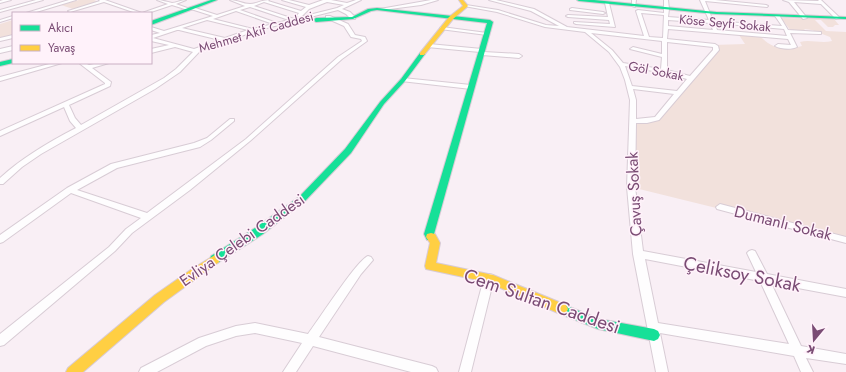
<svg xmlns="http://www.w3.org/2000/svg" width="846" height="372" viewBox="0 0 846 372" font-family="Jost,sans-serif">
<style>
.green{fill:#f2e1dc}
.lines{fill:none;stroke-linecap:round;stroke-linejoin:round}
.street-casing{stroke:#d8ccd5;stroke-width:2}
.fast-casing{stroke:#d8cbd5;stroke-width:2}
.slow-casing{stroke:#d8cbd5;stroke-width:2}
.street{fill:#fefdfe;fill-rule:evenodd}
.fast{fill:#16e098;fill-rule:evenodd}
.slow{fill:#ffcf43;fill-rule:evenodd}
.labels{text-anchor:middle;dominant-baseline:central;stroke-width:3;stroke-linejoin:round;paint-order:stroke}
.far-street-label{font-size:13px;fill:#7a4c74;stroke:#fff2fa}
.street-label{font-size:16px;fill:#7a4c74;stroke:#fff2fa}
.near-street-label{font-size:19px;fill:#7a4c74;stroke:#fff2fa}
</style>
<rect width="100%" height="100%" fill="#f9eff5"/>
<path class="green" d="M79,0H94L99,2L73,9L61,5Z
M781,18L834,19L839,25H835L833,27H828L821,20H815L826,31L846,32V240L631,187L632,121H652L716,50L713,45L745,44L739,35L761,37C772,49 786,51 802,46L800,42C810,39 821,44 832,41L830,37L812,30L804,29L805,30L803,32L791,31Z
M13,20V35L0,39V24Z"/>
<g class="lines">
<defs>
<path id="street" d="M3,0H11L0,3V1Z
M36,0H43L0,12V10Z
M69,0H76L33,13H26Z
M99,0H105L142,13L168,4L157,0C162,0 167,2 172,3C176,3 181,0 186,0L176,4L190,9L188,10L172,5L148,13H136L104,2L70,12L68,11L100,1Z
M230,0C237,0 243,4 250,4C256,4 262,0 269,0L268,1L301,11L306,7L282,0H289L309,5L323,0H331L347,3L356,0H361L342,9L350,12L355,17V19H351L346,14L338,10L255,31L200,51L180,72L155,89L41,154L22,167L3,184H0V178C23,157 49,142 76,128L70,121L64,107L0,136V131L105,84V83L79,63H85L89,65L99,63H109L92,68L111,82L110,86L69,105L75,118L81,125L164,78L176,69L193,52L175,47L151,53V49L169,45L151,41V35L160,33L151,30V27L164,31L213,16L191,9V7H192L217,15L245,6ZM264,2L299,13L297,16L299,17L294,19L254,6ZM327,2L344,5L337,8L301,17L309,9ZM250,7L289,20L277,23L240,10ZM236,11L273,24L253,29L213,19ZM207,20L248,30L225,38L182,28ZM177,30H179L220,40L194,49L153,38Z
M431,0H438L421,5L382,10L380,9Z
M489,0H496L534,9L567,27L644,36L636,11L638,10L664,13V0H668L669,9L668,17L709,20L700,0H715L766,5L768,6L767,7L705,1L713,21L782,26L775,16L777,15H779L788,30L821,32V34H819L790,33L797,47C792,50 780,49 775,46L778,44L791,45L788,39L668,29L667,39L715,44L718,46L719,50L659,120L647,123H636L635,187L643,251L756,272L747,253L749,251L752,250L755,251L767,274L846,289V297L771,283L801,346L846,354V364L806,358L813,372H801L794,356L660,333L668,372H656L633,254L627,187L630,100L625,80L620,67L609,52L585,32L545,27L497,12L464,6L466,5L498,10L546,25L559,26L531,11ZM641,13L664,15L663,38L649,37ZM668,20L710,23L713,30L668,26ZM715,23L784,29L787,36L717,30ZM591,33L662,41V54L633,47L630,49L662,57L661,69L623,63L612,50ZM667,42L713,47V50L690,76L667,70ZM625,66L664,73L687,79L677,91L632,86ZM633,89L674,94L655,117L636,119V100ZM645,259L760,281L789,344L658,323Z
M632,0H636L635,7L632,6Z
M783,0L818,1L819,0H821L840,18L836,19L821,4L794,2L807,18L803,19L789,2Z
M607,2L609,3L615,27L576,24L574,23V22L610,24L609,20L568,17L566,16L568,15L608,17L605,3Z
M572,8L603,12L605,13L603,14L570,10V9Z
M13,16V18L0,22V20Z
M326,16H330L348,24L355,35L365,37L367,41L342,59L250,141L190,190L132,233L115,251L4,345L0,346V334L109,247L126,229L141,218L71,193L3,242L0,243V235L67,188L111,164L194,143L207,138L230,119H234V121L211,140L200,147L117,168L77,190L147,213L246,139L338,57L362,41L361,39L351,37L344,26L326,18Z
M442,27L487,33L489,34L487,35L440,29V28Z
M13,35V38L0,41V38Z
M429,44L482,49L484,52L519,54L522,56L519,58L482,55L480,54V52L427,47L426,46Z
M13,46V50L0,53V49Z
M53,63H62L0,81V77Z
M403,78L471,85L474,87L471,89L401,81V79Z
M720,204L846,237V243L717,209L716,207Z
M368,256L371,257L373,260L361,274L319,337L432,366L436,368L438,372H411L313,346L296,372H283L302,343L255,333L236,336L206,346L157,372H139L141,368L199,338L236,326L255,323L308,334C318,321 357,260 368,256Z
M489,274L493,275L494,278L471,372H459L484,278L485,275Z"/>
<path id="fast" d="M211,0H217L151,25V21Z
M577,0H594L716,12L846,17V19L716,14L579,1Z
M377,8L490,20L493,22L434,234L436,237L435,240H427L424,234L487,23L377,10L371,11L353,19L316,22L313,20L316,18L352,17L368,9Z
M420,53L425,54L405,81L384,104L351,153L305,201L263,234L219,262L215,263L211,262L210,259L211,256L255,228L299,197L345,149L380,102L401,79Z
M13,59V63L0,66V62Z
M562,304L599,319L654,329L658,331L660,335L658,339L654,341L598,329L558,313L556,309L558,305Z"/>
<path id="slow" d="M459,0H463L468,6L453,19L424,55H420V53L449,17L463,6Z
M431,233L435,234L440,243L436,263L493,275L566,305L568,309L566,313L562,314L558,313L487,282L426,269L425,266L430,243L426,237L427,234Z
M215,255L219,256L220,259L219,262L164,302L83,372H66L68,368L155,295L192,269Z"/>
</defs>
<use href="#street" class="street-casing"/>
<use href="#fast" class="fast-casing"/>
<use href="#slow" class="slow-casing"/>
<use href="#street" class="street"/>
<use href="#fast" class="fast"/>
<use href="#slow" class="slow"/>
</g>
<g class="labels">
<g class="far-street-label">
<text transform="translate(725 23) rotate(5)">Köse Seyfi Sokak</text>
<text transform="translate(256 32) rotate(-16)">Mehmet Akif Caddesi</text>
<text transform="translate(656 71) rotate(11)">Göl Sokak</text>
</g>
<g class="street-label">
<text transform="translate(634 194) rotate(-93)">Çavuş Sokak</text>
<text transform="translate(783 223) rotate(14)">Dumanlı Sokak</text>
<text transform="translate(242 240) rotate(-35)">Evliya Çelebi Caddesi</text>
</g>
<g class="near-street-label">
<text transform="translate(742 274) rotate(11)">Çeliksoy Sokak</text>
<text transform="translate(542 301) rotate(19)">Cem Sultan Caddesi</text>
</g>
</g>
<rect x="12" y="12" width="140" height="52" fill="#fff2fa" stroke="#cab0c4"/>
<rect x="20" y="25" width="20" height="6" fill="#16e098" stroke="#cab0c4"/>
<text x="48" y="32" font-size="12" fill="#7a4c74">Akıcı</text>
<rect x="20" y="45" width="20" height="6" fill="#ffcf43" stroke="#cab0c4"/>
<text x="48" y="52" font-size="12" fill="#7a4c74">Yavaş</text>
<g transform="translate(814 340) rotate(198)" stroke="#fff2fa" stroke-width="3" paint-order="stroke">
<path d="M0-3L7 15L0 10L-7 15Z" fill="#7a4c74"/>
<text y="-6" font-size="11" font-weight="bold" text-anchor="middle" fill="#7a4c74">K</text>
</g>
</svg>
